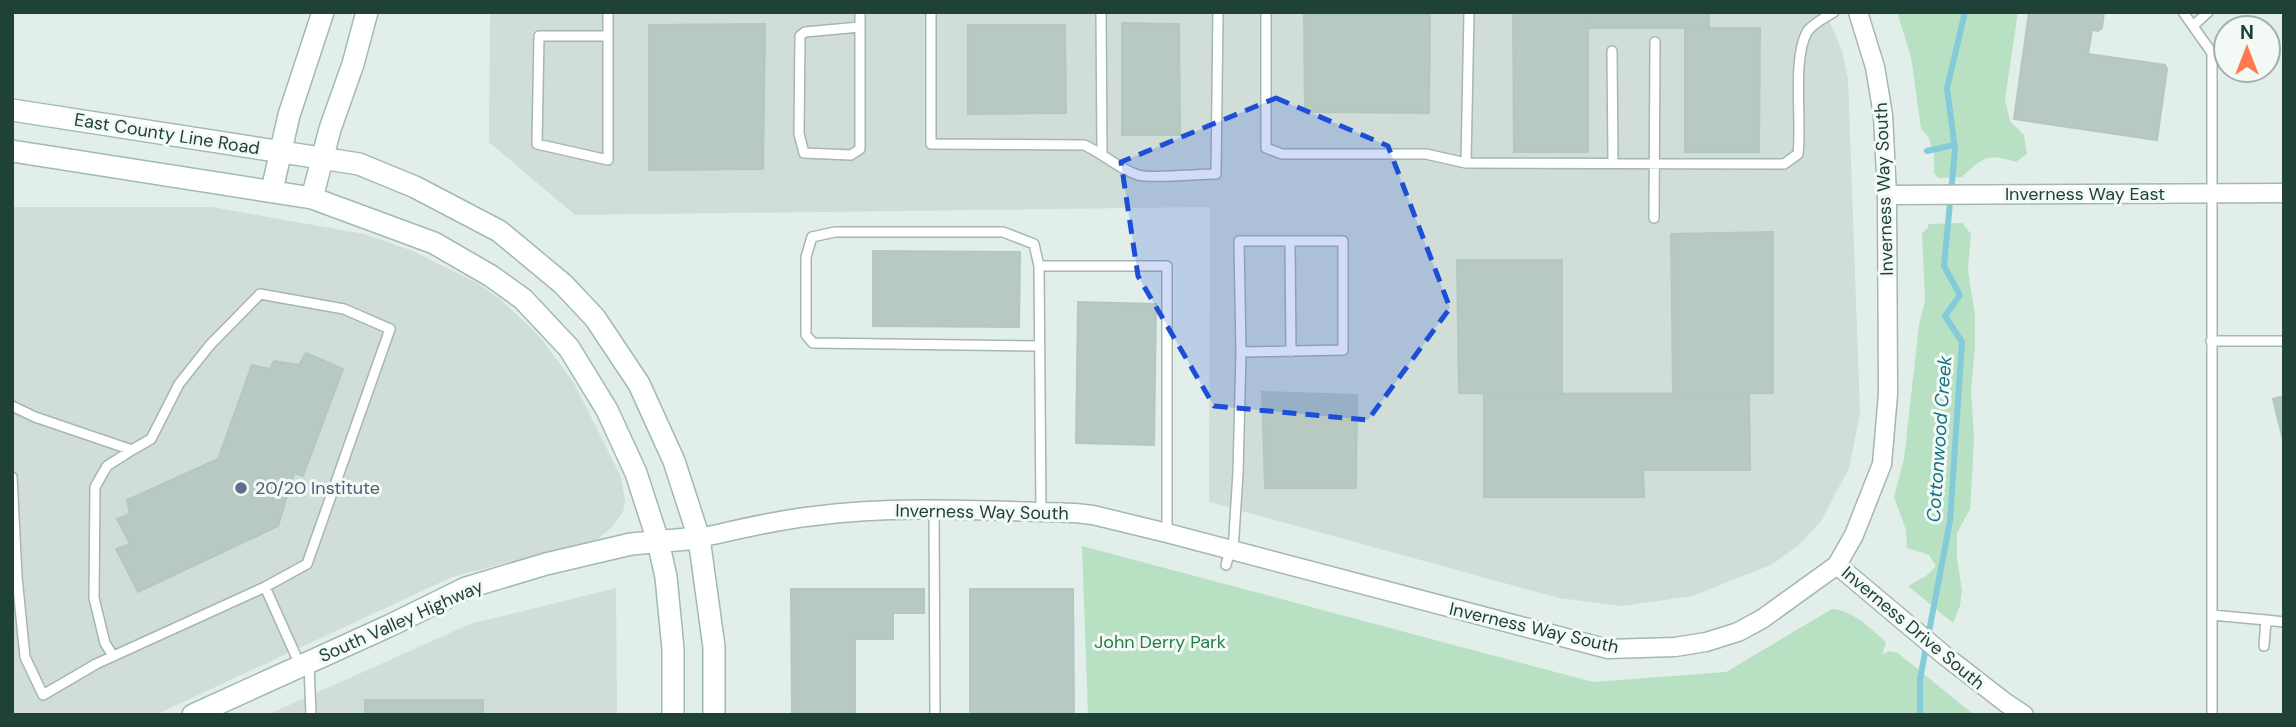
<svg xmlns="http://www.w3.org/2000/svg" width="2296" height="727" viewBox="0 0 2296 727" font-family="'DM Sans',sans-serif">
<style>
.built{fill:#d0ded7}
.green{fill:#b8e1c4}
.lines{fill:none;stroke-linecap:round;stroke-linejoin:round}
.stream{stroke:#84cbd9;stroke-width:6}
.building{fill:#b7c9c1;stroke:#b3c8c0;stroke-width:2}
.lane-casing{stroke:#a4b7b0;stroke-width:12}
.street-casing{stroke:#a4b7b0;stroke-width:21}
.secondary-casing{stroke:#9fbbb1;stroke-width:24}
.lane{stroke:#fff;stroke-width:9}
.street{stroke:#fff;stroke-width:18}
.secondary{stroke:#fff;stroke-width:21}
.marked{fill:#1d4ed8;fill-opacity:0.2;stroke:#1d4ed8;stroke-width:5;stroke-dasharray:14 9;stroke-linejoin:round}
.service-dot{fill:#5c6f8a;stroke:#f3faf6;stroke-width:2.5}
.labels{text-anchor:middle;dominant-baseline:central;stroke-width:6;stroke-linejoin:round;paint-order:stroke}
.street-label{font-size:18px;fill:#204138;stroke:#f3faf6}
.service-label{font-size:18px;fill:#4e5e75;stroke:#f3faf6;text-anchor:start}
.park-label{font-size:18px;fill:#257d48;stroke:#f3faf6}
.water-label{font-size:19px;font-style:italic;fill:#127084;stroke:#f3faf6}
</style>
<rect width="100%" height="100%" fill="#e2eee9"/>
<path class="built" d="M490,12H1825L1842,50L1848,79L1860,414L1849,468L1821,521L1798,546L1771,565L1692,596L1622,606L1559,598L1209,502L1210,207L575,215L489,142Z
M12,207H212L364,234L413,251L477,283L500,299L539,336L574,383L621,477L625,501L623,512L611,528L596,540L452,577L155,715H12Z
M616,588L617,715H267L470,624Z"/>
<path class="green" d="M1897,12H2018L2005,99L2010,121L2024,135L2027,154L2016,162C1988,153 1982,157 1962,177L1938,178L1934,173V153H1927L1931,146L1929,138L1921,129L1911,57Z
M1962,223L1971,234L1968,270L1975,316V348L1971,390L1974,436L1972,479L1970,509L1957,533V559L1962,590L1960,606L1953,623L1908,586L1926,576L1936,566L1929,555L1907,548L1906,530L1894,497L1904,459L1919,325L1925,300L1922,233L1928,228V224Z
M1082,546L1593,682L1726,672L1832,609C1855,611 1869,628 1886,642L1882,655L1889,651L1898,653L1974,715H1088Z"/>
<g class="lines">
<path class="stream" d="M1927,151L1954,145
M1920,715V679L1950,521L1962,342L1945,316L1960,295L1944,266L1955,150L1947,88L1965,12"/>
</g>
<path class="building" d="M1513,12H1588V152H1514Z
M1588,12H1709V28H1588Z
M2029,12H2104L2102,28L2098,31L2092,30L2088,54L2165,65L2167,69L2157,140L2014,119Z
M1304,15H1430L1429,113L1305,112Z
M1122,23L1179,24L1180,135H1122Z
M765,24L763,169L649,170V25Z
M968,25H1065L1066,113L968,114Z
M1685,28H1760L1759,152H1685Z
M1773,232V393H1673L1671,234Z
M873,251L1020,252L1019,327L873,326Z
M1457,260H1562V394L1459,393Z
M1078,302L1156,304L1154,445L1076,443Z
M306,353L343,369L303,476L294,473L278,526L138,592L116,549L130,544L117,519L130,514L127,500L218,459L252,365L270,369L274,361L299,365Z
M1262,392L1357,395L1356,488H1265Z
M1749,393L1750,470H1643L1644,497H1484V394Z
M2284,396V444L2273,399Z
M791,589H924V613H893V639H855V715H792Z
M970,589H1073L1074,715H970Z
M365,700H483V715H365Z"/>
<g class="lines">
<defs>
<path id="lane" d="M860,12V149L851,155L804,153L799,134L800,36L805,32L860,27
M931,12V144L1084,145C1103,153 1118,169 1138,175C1152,179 1198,174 1216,174L1218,12
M1101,12L1102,153
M1266,12V148L1282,154H1426L1466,163L1784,164L1798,154C1802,121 1792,59 1807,32C1812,24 1826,17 1834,12
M2183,12L2212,53V715
M2193,26L2208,12
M608,36H539L537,144L608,160V12
M1612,51L1613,163
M1466,163L1469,12
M1654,218L1655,42
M1290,241L1291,352
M1039,266L1034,244L1003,232H835L812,237L806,257V335L813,343L1039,346
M2211,341H2284
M12,406L35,417L132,450L151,439L179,384L210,345L260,294L344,309L390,329L307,564L265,587L96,664L43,695L25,657L17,577L12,477
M934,511L935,715
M1041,512L1039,266H1167V533
M1233,551L1238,473L1241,352L1343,350V241H1239L1241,352
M1226,565L1230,550
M265,587L300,665
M2212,615L2266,620
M2264,646L2266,620L2284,622
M113,656L105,643L94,598L95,487L107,466L132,450
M309,664L311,715"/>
<path id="street" d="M1887,195L2284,193
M699,538C737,530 775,520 814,516C900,505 989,511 1075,513L1093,515L1167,533L1608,649L1675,647L1706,642L1738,632L1762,619L1837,565L1854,535L1882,464L1888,394L1887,195L1883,115L1875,67L1858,12
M1837,565L1944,655L2006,703L2024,715"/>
<path id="secondary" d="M12,110L359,164L415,187L499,231L563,284L595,318L639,384L674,461L699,538L714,647V715
M12,151L312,198L434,243L491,276L523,299L569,348L607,410L636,473L658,541L666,577L673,649V715
M272,190L289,115L323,12
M312,198L330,129L353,64L367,12
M193,715L391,625L466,588L546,564L631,544L699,538"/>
</defs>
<use href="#lane" class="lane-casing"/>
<use href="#street" class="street-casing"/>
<use href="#secondary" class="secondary-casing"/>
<use href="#lane" class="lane"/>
<use href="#street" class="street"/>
<use href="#secondary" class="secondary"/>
</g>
<path class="marked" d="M1276,98L1388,146L1450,308L1368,420L1214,406L1138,276L1121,162Z"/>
<circle class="service-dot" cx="241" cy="488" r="7"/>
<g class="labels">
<g class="street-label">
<text transform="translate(167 134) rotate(9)">East County Line Road</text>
<text transform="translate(1884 189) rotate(-92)">Inverness Way South</text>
<text x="2085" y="194">Inverness Way East</text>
<text transform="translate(982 512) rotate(1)">Inverness Way South</text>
<text transform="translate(401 621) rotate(-24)">South Valley Highway</text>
<text transform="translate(1534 628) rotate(13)">Inverness Way South</text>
<text transform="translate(1913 628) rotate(40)">Inverness Drive South</text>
</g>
<g class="service-label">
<text x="255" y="488">20/20 Institute</text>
</g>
<g class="park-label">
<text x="1160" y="642">John Derry Park</text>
</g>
<g class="water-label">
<text transform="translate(1939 439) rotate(-86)">Cottonwood Creek</text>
</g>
</g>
<rect width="2296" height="727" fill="none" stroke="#204138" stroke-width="28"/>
<g transform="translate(2247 49)"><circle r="33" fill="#f3faf6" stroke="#9fb0aa" stroke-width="2"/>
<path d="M0-5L12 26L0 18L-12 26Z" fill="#ff7b4f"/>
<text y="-10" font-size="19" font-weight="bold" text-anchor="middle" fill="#204138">N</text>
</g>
</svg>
